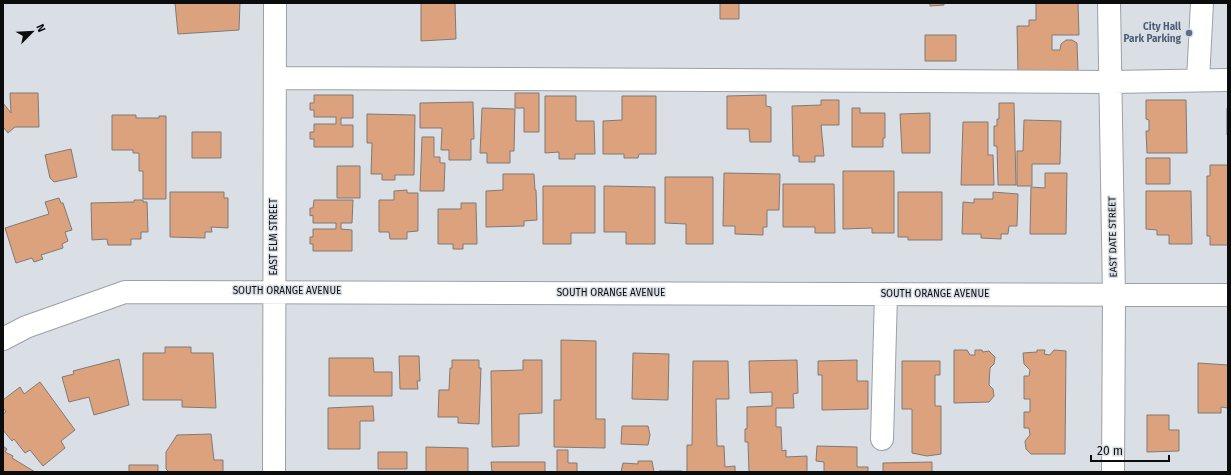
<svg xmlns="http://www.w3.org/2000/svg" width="1231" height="475" viewBox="0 0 1231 475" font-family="'Fira Sans',sans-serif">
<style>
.building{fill:#dca27e;stroke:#807975}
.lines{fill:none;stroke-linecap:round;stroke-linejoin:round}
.minor-casing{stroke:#9ca0a7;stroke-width:24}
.minor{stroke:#fff;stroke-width:22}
.service-dot{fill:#5c6f8a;stroke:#dadfe6;stroke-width:1.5}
.labels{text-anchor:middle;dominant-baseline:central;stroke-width:3;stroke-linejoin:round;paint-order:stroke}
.service-label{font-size:10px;font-weight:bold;fill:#4e5e75;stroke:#dadfe6;text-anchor:end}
.street-label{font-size:10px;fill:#0b0c0e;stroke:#dadfe6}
</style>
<rect width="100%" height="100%" fill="#dadfe6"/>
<path class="building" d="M175,3H240L239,30L178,34Z
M421,3H455L456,39L421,41Z
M720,3H739V19H720Z
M930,3H944V5L930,6Z
M1036,3H1078L1079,35H1052V50H1060L1061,44L1066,40H1072L1077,43L1078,71L1018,72L1017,26H1029V20H1036Z
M925,35H956V61H925Z
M10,93H38L39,127H15L8,133L4,128L3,129V103L11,113Z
M515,93H539V132H524V108H515Z
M314,95H353V118H341V125H353V147H314V139H310V132H314V124H336V117H314V110H310V103H314Z
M766,95V106L771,107V142H750L749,129H727V96Z
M545,96H576V121H594L595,154H575V159H559V152L545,153Z
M622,96H656V154H639L638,158H624V154H603V121L622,120Z
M821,100H839V125H821L824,156H815V162H799V156H793L792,106L821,105Z
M1146,100H1186L1187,153H1147L1146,131H1149V120L1146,119Z
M473,102L474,139H471V160H449V150H441L442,128H420V103Z
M999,103H1014L1016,185H998L997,146H994V126H997V119H999Z
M482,108L515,109L514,151H510V163H487V153H480Z
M852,108H860V113H885V138H883V147H852Z
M1227,108H1228V135H1227Z
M930,113V153H902L900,114Z
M367,114L415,115L414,175H395V180H382V174H371L372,143H367Z
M112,115H136V118H159V116H166V199H143V171H139V153H133V150H112Z
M1024,120L1061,121L1060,164H1032V186H1017V151H1023Z
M963,122H988V155H993L994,185H961Z
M192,132H221V158H192Z
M422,137H434V157H440V163H445L444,191H420Z
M71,149L77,177L54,182L50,178L45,155Z
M1146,158H1170V184H1146Z
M1210,165H1228V245H1210V236H1207V176H1210Z
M337,166H360V198H337Z
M843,171H894V233H872V228L843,229Z
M724,173L780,174L779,210H767V227H763V235L735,234V226H723Z
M1045,173H1067L1066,234H1030L1031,187L1045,188Z
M503,174H534L535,190H536L537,220L524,221V226L486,227V191L503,190Z
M665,177H713V244H686V224L665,223Z
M783,184H834L835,233H815V227H783Z
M543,186H595V233H571V244H543Z
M604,186L655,187V244H626V232H604Z
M407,190V193H418V231L407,232V239H390L389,232H379V200H394V191Z
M1146,191H1191L1192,244H1169V235H1157V230L1146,229Z
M170,192H224V198H228V228L211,227L212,232H205V238L170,237Z
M898,192H942V240H908V237H898Z
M993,192L1018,194L1017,226H1009L1008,234H1001V239L981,238V234H962L963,202L974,203V199H993Z
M59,198L61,203H63L72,230L65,232L68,241L62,244L63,248L41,255L43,259L34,262L32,258L16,263L5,228L49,214L45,202Z
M134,200H143V202H147L148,232H141V239H131V245H108L107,239L92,240L91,203L134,202Z
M314,200H353L352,223H341V229L352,230V251H313V244H310V237H313V229H336V223H313V215L310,216V208H313Z
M461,203H476L477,244H463V249H453V244H438V209H461Z
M561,340L596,341V419H605V448L554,447V400H561Z
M165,347H191V353H213L216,408L182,407V400H143V353H165Z
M954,350H967L970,355H975V350H982L983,352L989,351L995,357L994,364L990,368L989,385L993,389L994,396L989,402L954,403Z
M1037,350H1045L1044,354L1050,355L1054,350L1066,351L1065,454H1031L1026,449L1025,441L1030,435L1029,428H1024V412H1030V399H1024V376H1029L1030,370L1024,364L1023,353L1037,352Z
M633,353L669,354L668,400L632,399Z
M399,356H419L420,381H417L418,389H400Z
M329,358H373L374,372H392V396H329Z
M119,359L129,405L94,415L89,397L69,402L62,377L74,374L73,371Z
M452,360H479V368H481L479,424L458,423V417H438L439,390H449L450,368H452Z
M523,360H542V413L519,414V446L492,447L491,371L523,370Z
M797,360L798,393L793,394L794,408H776V427H781L782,451L786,450V457L807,456V472H749L748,442H745V429H747V407L772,406V392L750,393L749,361Z
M857,360V381H868V409L822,410V375H818V361Z
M693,361H728L729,399H716L717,446H724L725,467L735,466V472H687V445H692Z
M902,361H940V375H935V406H941V454L927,456L912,453V409H902Z
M1198,363L1228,365V408L1221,407V413H1198Z
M40,382L75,430L61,441L65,448L43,466L30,450L25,453L14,439L12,441L3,430V414L6,412L3,408V400L20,387L24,394Z
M373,406L374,421H360V449H328V408Z
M1147,415H1169V430H1179V451L1147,452Z
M622,426H648L650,435L648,445L621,444Z
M211,434L214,460H223V472H169L166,469V452L177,435Z
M3,446L7,449L5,452L13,456L12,458L35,472H3Z
M817,446L857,447V467H868V472H824V462L816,461Z
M426,447L468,448V472H426Z
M557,450H568V463H577V472H557Z
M378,452H407V469H378Z
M638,461H652L654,472H621L623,463L638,464Z
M491,462H545V472H492Z
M932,462V472H883V463Z
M129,465H158V472H129Z
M659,471H682V472H659Z"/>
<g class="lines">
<defs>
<path id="minor" d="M1109,3L1114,295L1113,472
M275,78L1111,82L1228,80
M1198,80L1202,3
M3,339L26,327L125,292L1228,295
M882,439L886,294
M274,472L275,3"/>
</defs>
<use href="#minor" class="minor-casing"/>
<use href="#minor" class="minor"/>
</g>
<circle class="service-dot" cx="1189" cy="33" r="4"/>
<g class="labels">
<g class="service-label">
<text x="1181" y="27">City Hall<tspan x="1181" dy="12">Park Parking</tspan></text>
</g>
<g class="street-label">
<text transform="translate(274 237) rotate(-90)">EAST ELM STREET</text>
<text transform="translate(1113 237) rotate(-91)">EAST DATE STREET</text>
<text x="287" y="291">SOUTH ORANGE AVENUE</text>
<text x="611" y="293">SOUTH ORANGE AVENUE</text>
<text x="935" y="294">SOUTH ORANGE AVENUE</text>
</g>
</g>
<rect width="1231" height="475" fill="none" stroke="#0b0c0e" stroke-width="8"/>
<g transform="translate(32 32) rotate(66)" stroke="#dadfe6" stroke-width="3" paint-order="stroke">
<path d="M0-3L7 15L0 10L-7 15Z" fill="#0b0c0e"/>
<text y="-6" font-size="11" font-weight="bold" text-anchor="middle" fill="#0b0c0e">N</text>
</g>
<path d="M1091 455v6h78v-6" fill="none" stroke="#0b0c0e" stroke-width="2"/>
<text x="1097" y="455" font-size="12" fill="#0b0c0e" stroke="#dadfe6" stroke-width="3" paint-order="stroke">20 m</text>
</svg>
